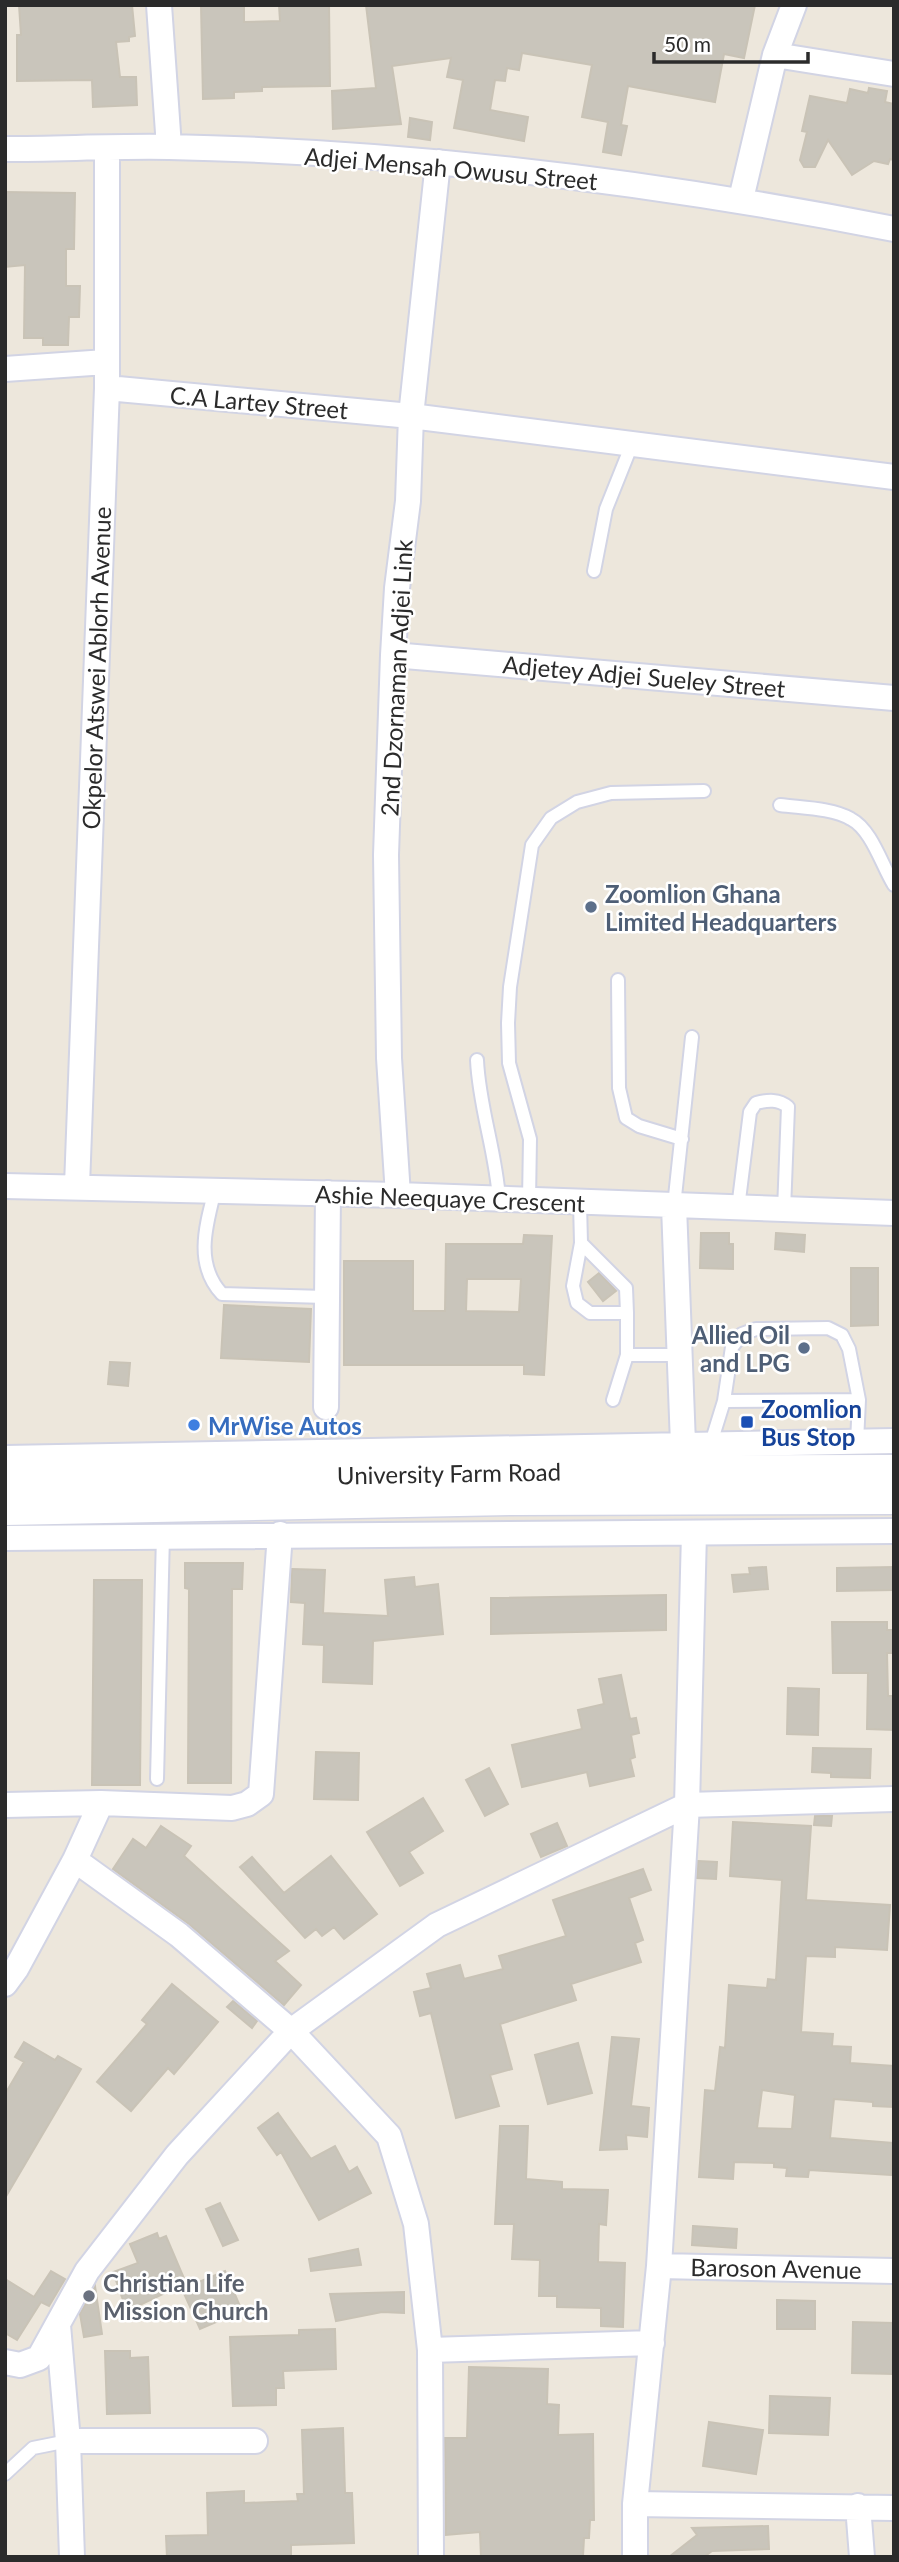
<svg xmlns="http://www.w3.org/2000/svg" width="899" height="2562" viewBox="0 0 899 2562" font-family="Lato,sans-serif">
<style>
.building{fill:#c9c5bb;stroke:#c9c3b6;stroke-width:2;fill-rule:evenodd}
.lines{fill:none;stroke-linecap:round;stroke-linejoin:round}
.service-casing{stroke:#d2d4e4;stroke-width:16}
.minor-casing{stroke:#d2d4e4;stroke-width:28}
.tertiary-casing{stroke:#d2d4e4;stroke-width:33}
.service{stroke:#fff;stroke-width:12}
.minor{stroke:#fff;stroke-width:24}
.tertiary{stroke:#fff;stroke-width:30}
.service-dot{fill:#5c6f8a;stroke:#fff;stroke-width:2.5}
.transit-dot{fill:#1a4fb4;stroke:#fff;stroke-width:2.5}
.shop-dot{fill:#3f7fe0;stroke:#fff;stroke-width:2.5}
.worship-dot{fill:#6b7280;stroke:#fff;stroke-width:2.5}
.labels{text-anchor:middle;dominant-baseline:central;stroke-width:5;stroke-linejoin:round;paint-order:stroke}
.street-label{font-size:24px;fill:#2b2b2b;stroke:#fff}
.service-label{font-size:24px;font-weight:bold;fill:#4e5e75;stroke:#fff;text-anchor:start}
.transit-label{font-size:24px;font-weight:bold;fill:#164399;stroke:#fff;text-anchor:start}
.shop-label{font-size:24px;font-weight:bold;fill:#366cbe;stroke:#fff;text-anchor:start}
.worship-label{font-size:24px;font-weight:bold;fill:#5b616d;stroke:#fff;text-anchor:start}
</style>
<rect width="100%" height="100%" fill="#ede7dc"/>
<path class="building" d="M19,5H132L135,36L129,37V41L116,42L120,77H136L137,105L93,107L92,80L17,81V35H21Z
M201,5H244V22L280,21L279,5H329L330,86L262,87V91L234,92V98L203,99Z
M366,5H755L744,58L724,54L715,102L628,86L621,125L627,126L621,155L603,152L608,122L582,117L592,65L522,53L519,70L507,68L505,81L495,80L490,110L528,117L524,141L454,128L463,80L447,77L451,58L392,66L401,124L333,129L332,91L376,88Z
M869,88L887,91L885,102L894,104V160L890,159L888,164L874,161L852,175L828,140L815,167H804L800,160L807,132L802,131L810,96L847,103L850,89L868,93Z
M410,118L432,122L430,140L408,137Z
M5,192L75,193L74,249H66V286H80L79,317H69L68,345H43V338H24L25,265L5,267Z
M701,1233H729V1244H733V1269L700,1268Z
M776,1233L805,1235L804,1252L775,1249Z
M524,1235L552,1236L544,1375L524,1374V1365H344V1261H413V1311H445L446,1244H523ZM467,1279H521L519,1312L466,1311Z
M851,1268H878V1325L851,1326Z
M599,1273L616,1291L603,1301L588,1282Z
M224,1305L311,1309L309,1362L221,1358Z
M110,1362L130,1363L128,1386L108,1384Z
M185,1563H243L242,1589H232L231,1783H188L189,1589L185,1588Z
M766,1567L768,1589L734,1592L732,1575L750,1574L749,1568Z
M894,1567V1590L837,1591V1568Z
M292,1569L325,1570L323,1613L388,1616L385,1580L414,1577L415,1587L438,1584L443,1634L373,1641L372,1684L323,1682L324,1645L303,1644L305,1603L291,1602Z
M94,1580H142L140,1785H92Z
M666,1595V1630L491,1634V1598Z
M832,1622H887V1630H894V1653H887L888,1696H894V1730L867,1729L868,1673H833Z
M621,1675L630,1719L636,1718L639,1733L631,1735L635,1757L630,1759L634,1776L590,1786L587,1772L522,1787L512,1745L582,1729L578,1710L604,1704L599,1679Z
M788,1688L819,1689L818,1735L787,1734Z
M813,1748L871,1749L870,1778L831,1777V1773L812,1772Z
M316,1752L359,1753L358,1800L314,1799Z
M489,1768L508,1804L485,1816L466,1780Z
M423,1798L443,1831L409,1852L423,1873L400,1886L367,1832Z
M815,1816H832L831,1826L814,1825Z
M733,1822L811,1826L806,1900L890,1905L887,1950L835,1947V1957L806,1956L801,2032L833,2034L832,2046L851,2047L850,2063L894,2066V2107L873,2106V2102L834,2099L830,2138L893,2143L891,2175L809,2170L808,2177L786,2176L787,2168L774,2167V2163L734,2162L733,2179L699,2177L705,2090L715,2091L720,2047L725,2048L729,1985L767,1988L768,1979L776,1980L782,1880L730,1876ZM762,2090L795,2095L792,2129L757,2128Z
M557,1823L567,1846L541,1857L531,1834Z
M161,1826L191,1846L184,1856L289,1951L275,1961L301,1985L284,2005L189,1924L113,1869L133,1839L146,1848Z
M331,1856L377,1914L344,1939L334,1927L322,1936L316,1929L305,1938L240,1867L252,1857L284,1893Z
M698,1861L717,1862L716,1879L697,1878Z
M643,1869L651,1890L629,1898L643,1940L635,1943L641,1962L571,1984L576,2000L500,2024L512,2069L490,2075L499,2106L456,2118L431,2013L420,2016L414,1992L431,1988L427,1974L460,1965L464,1979L503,1969L499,1956L566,1936L553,1900Z
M172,1984L218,2022L174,2074L168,2068L131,2111L97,2082L147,2024L142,2020Z
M233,2001L257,2021L252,2028L227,2007Z
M612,2037L639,2039L631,2106L649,2108L647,2137L626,2135L627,2149L600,2150Z
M24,2042L55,2060L58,2056L81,2069L5,2198V2094L24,2062L15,2057Z
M578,2043L592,2093L548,2104L535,2055Z
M278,2113L311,2159L335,2146L349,2172L357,2167L371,2193L319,2220L281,2152L277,2155L258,2128Z
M500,2126H528L526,2179L562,2182V2189L608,2190L606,2225L599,2224L598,2262L625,2263L623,2327L601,2326V2308L557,2307V2296H539L540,2260L512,2259L514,2224H495Z
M220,2203L238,2240L223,2246L206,2209Z
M693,2226L737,2229L736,2248L692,2245Z
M157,2233L159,2239L166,2236L186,2283L127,2311L113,2272L138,2263L130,2244Z
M358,2249L361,2265L311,2271L309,2259Z
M51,2271L65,2279L49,2306L41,2302L17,2340L5,2333V2279L34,2297Z
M225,2271L242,2311L200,2329L182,2289Z
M95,2286L102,2334L84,2337L80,2314Z
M404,2292V2313L382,2312L336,2321L330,2294Z
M777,2300L815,2301V2329H777Z
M853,2322L894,2323V2374L852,2373Z
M335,2329L336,2369L283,2371L284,2388H276V2405L233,2406L230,2337L299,2335V2330Z
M105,2351H130V2358L148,2357L150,2413L107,2414Z
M469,2367L548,2369L547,2404L559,2405L558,2435L593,2434L594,2520H590L589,2538H584L583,2556L481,2557L480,2532L446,2535L445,2438H467Z
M770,2396L830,2398L828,2435L769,2433Z
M709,2422L763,2430L756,2474L703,2466Z
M343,2428L345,2493H352L354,2543L291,2545V2557H167L166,2536L208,2535L207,2493L244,2491V2503L298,2501L297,2494H304L302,2430Z
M768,2526L769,2549L712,2551L704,2557H669L697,2535L692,2528Z"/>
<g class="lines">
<defs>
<path id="service" d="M594,571L606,509L632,444
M780,805C802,808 832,808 851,819C872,830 882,866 894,885
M618,980L619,1088L626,1118L639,1126L682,1139
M477,1060C479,1107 496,1152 499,1199
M215,1190C206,1225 194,1264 222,1294L326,1297
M529,1200L530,1139L509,1063L508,1023L510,987L532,845L551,818L577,802L611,793L704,791
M580,1203L581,1243L573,1286L577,1303L590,1313H627V1355L613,1400
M674,1206L692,1037
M738,1208L750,1112L756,1103C768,1100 779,1099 788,1107L784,1210
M581,1243L626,1288L627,1313
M627,1355H679
M724,1401L859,1400
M711,1443L724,1401L732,1347L742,1334L756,1329L828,1328L842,1335L849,1349L859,1400L857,1442
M157,1779L163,1535
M5,2474L33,2448L68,2441"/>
<path id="minor" d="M159,5L169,147
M775,55L894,74
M5,149C60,149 115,146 169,147C412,152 656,182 894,229
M741,199L775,55L794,5
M5,369L106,362
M107,388L411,416L894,477
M393,655L894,698
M5,1186L398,1195L894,1213
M77,1186L107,388V148
M398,1195L389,1058L386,855L393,655L397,588L408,501L411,416L438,162
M674,1206L683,1444
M326,1407L328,1193
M5,1458L894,1441
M5,1538L894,1531
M5,1805L101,1803L232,1808L247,1804L261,1794L280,1534
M75,1860L179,1935L291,2031L389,2136L416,2224L430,2350L431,2557
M5,1984L16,1969L75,1860L101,1803
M659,2266L894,2271
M58,2325L68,2441L72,2557
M430,2350L652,2343
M5,2362L20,2365L39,2358L87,2271L177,2155L291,2031L437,1925L687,1805L894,1799
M68,2441H255
M635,2504L894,2508
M858,2506L862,2557
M635,2557V2504L659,2266L687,1805L694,1533"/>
<path id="tertiary" d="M5,1481L512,1471L894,1470
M5,1510L512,1500L894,1499"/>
</defs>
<use href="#service" class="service-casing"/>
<use href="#minor" class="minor-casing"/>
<use href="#tertiary" class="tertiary-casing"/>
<use href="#service" class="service"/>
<use href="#minor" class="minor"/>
<use href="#tertiary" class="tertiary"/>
</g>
<g class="service-dot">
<circle cx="591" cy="907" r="7"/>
<circle cx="804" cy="1348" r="7"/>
</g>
<rect class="transit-dot" x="740" y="1415" width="14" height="14" rx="3.5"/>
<circle class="shop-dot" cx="194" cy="1425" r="7"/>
<circle class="worship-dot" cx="89" cy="2296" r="7"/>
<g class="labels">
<g class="street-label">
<text transform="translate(451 168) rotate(5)">Adjei Mensah Owusu Street</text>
<text transform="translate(259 402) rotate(5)">C.A Lartey Street</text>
<text transform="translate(96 668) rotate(-88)">Okpelor Atswei Ablorh Avenue</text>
<text transform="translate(644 676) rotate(5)">Adjetey Adjei Sueley Street</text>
<text transform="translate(396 678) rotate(-87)">2nd Dzornaman Adjei Link</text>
<text transform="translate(450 1198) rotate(2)">Ashie Neequaye Crescent</text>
<text transform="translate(449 1473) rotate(-1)">University Farm Road</text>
<text transform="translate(776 2268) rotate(1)">Baroson Avenue</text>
</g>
<g class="service-label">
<text x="605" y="893">Zoomlion Ghana<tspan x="605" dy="28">Limited Headquarters</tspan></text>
<text x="790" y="1334" text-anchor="end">Allied Oil<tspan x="790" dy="28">and LPG</tspan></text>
</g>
<g class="transit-label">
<text x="761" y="1408">Zoomlion<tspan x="761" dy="28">Bus Stop</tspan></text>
</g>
<g class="shop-label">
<text x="208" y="1425">MrWise Autos</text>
</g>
<g class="worship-label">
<text x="103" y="2282">Christian Life<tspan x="103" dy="28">Mission Church</tspan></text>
</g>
</g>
<rect width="899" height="2562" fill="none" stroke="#2b2b2b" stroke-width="14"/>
<path d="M654 52v10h154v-10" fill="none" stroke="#2b2b2b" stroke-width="3.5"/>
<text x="664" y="52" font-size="21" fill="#2b2b2b" stroke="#ffffff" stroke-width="5" paint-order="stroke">50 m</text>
</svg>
